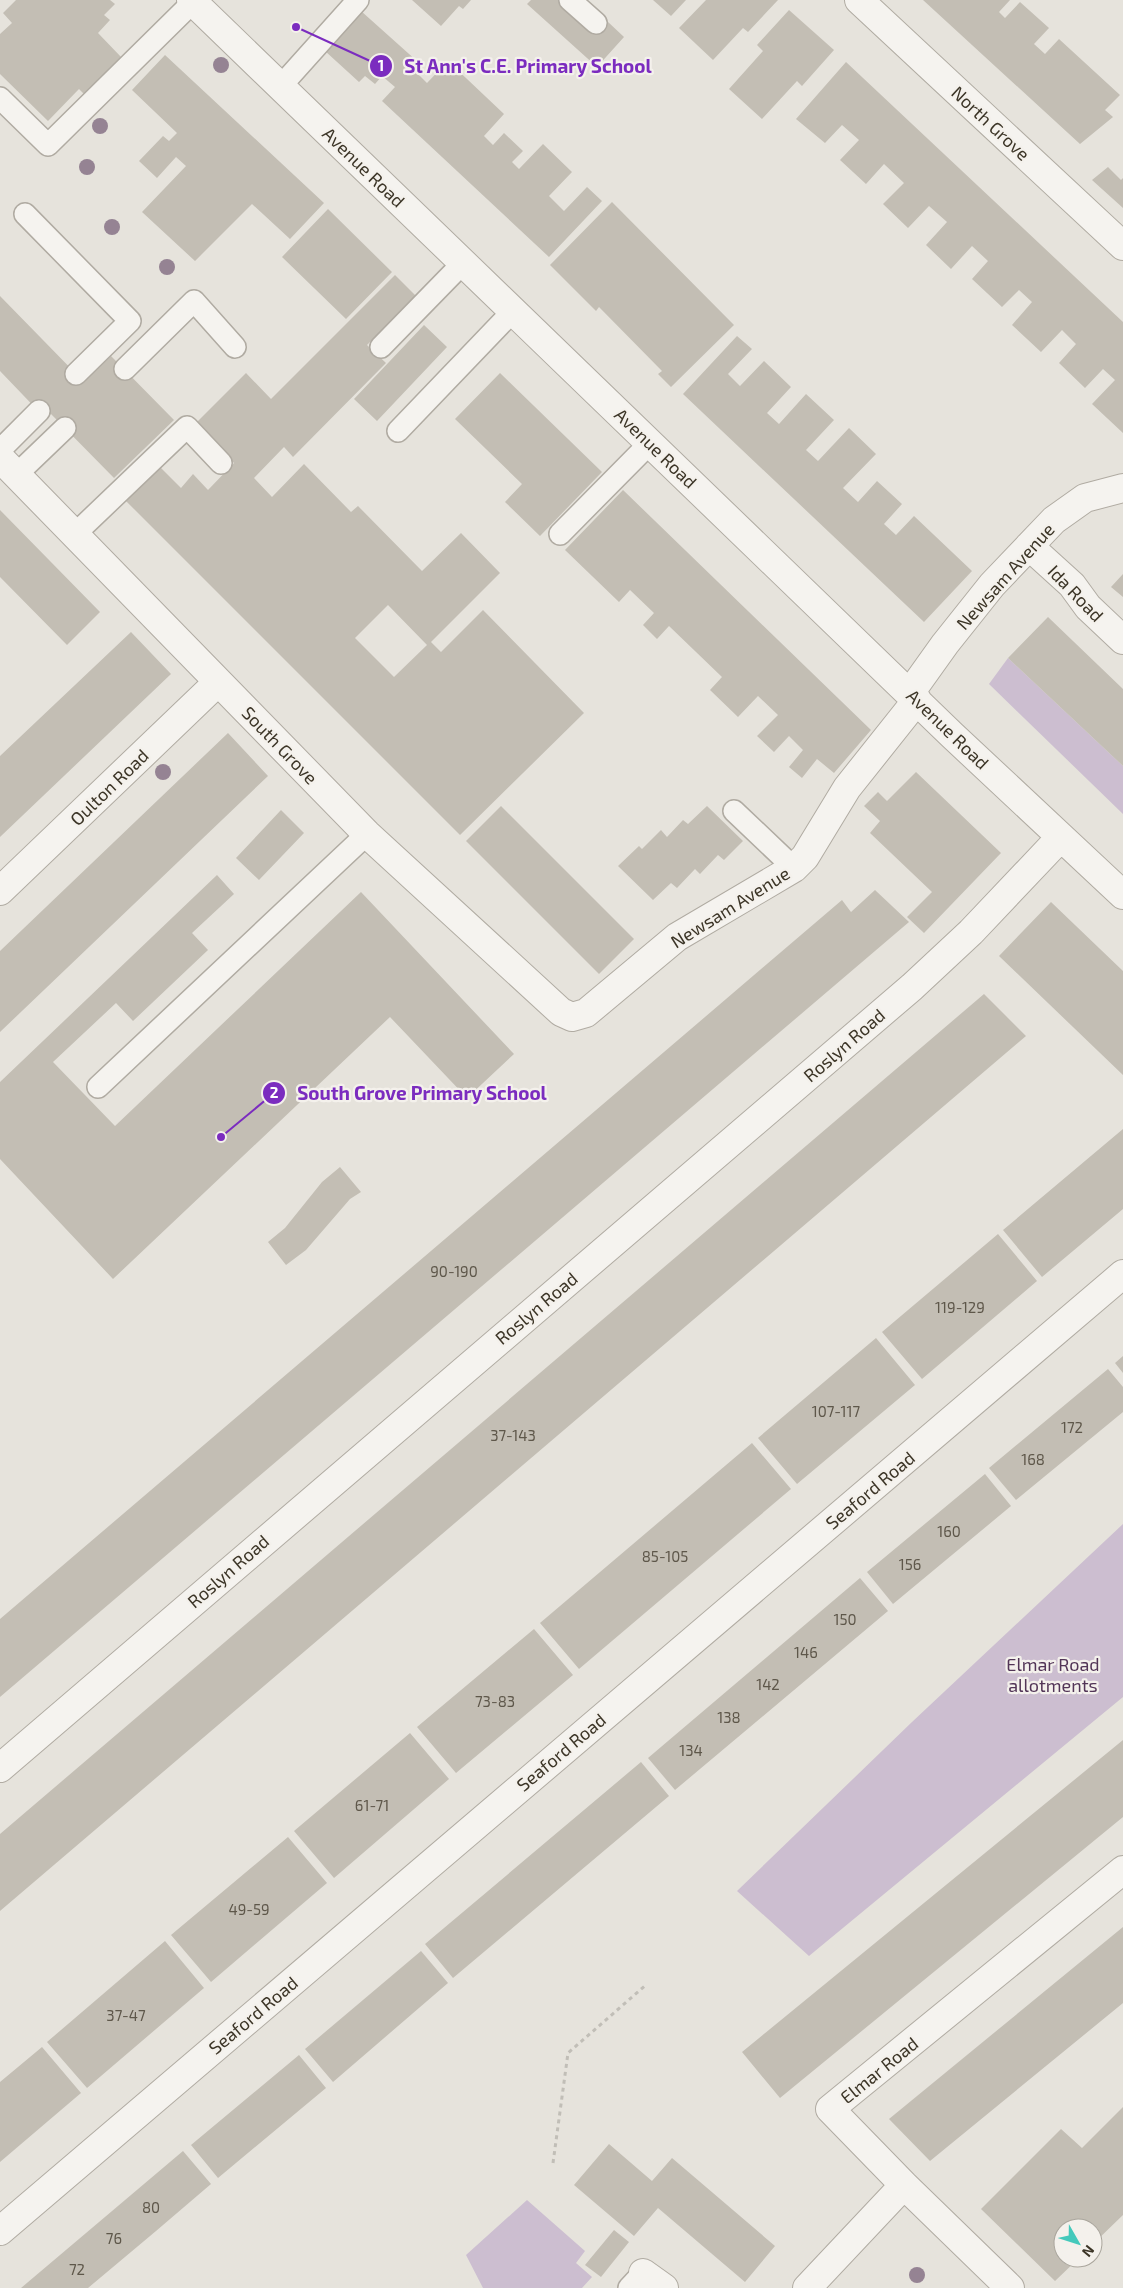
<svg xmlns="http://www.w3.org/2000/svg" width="1123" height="2288" viewBox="0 0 1123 2288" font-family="'Exo 2',sans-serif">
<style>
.green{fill:#ccbed0}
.building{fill:#c3beb4;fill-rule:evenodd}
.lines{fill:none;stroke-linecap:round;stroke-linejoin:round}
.service-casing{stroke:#b0aba2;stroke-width:24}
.minor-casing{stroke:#b0aba2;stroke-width:30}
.path{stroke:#c1beb7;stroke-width:3;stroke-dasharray:4 4;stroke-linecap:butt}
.service{stroke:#f5f3ef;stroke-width:21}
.minor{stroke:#f5f3ef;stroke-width:28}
.tree{fill:#958393}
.labels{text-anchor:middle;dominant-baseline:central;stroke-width:4.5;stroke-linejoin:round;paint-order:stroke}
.number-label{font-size:15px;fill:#5e574a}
.street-label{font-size:18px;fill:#3c3527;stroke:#f4f1ec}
.park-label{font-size:18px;fill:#523557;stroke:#f4f1ec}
.leader{fill:none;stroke:#7b2cbf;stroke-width:2}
.callout-dot{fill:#7b2cbf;stroke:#f4f1ec;stroke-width:2}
.mark-label{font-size:15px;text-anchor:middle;font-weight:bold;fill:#fff}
.callout-label{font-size:19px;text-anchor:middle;font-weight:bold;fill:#7b2cbf;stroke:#f4f1ec;stroke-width:4.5;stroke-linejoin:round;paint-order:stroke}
</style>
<rect width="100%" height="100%" fill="#e6e3dc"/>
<path class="green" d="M1008,658L1123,766V814L989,684Z
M1123,1524V1697L809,1956L737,1891L912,1722Z
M527,2200L585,2251L576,2263L592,2277L582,2288H483L466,2255Z"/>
<path class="building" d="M16,0H110L115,4L104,15L110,20L98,33L122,58L85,95L79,89L48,121L0,74V34L12,23L3,13Z
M412,0H471L463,9L459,6L441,26Z
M531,0H561L597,33L607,21L624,37L597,67L527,4Z
M653,0H686L671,16Z
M706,0H778L748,32L743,28L713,60L679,28Z
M923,0H1010L999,12L1005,18L1020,2L1049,28L1034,44L1045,54L1059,39L1120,95L1105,110L1113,117L1080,144Z
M789,10L834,50L802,86L797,81L762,119L729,89L763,51L757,45Z
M361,11L418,62L412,68L427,83L448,61L504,114L484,136L493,145L504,133L523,151L512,162L519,169L543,144L572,172L549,196L564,211L587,187L602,201L549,257L382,101L395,87L382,76L375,84L365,76L359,82L325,51Z
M165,55L324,203L290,239L252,204L195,261L142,212L186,166L176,157L157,178L139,161L163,136L169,141L177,133L132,90Z
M846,62L1123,322V433L1092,404L1115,380L1103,369L1085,388L1059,363L1076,344L1062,330L1041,352L1012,325L1032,302L1019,290L1002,307L972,279L988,261L972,246L951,269L926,245L947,222L929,206L908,228L883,204L904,183L884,164L866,184L840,160L859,140L842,125L825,143L796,119Z
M1108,167L1121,180L1123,178V208L1092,180Z
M612,202L734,325L671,387L658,374L662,371L599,307L596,311L550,265Z
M328,209L392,272L346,319L282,257Z
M395,275L416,296L367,345L386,363L293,457L284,447L254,478L272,497L304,464L351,512L358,506L422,571L461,533L500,573L431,642L441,652L483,610L584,713L460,835L124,499L158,465L181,488L193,474L208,490L234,463L195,424L246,373L271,399ZM388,605L427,645L394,677L355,638Z
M0,296L84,382L111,356L174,420L114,478L51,414L46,419L0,371Z
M424,325L447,347L377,421L354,399Z
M737,336L752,349L728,374L740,386L764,361L791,387L767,413L779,424L806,394L834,420L806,450L818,461L849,428L876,454L843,488L858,502L877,481L902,504L884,524L896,535L914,516L972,571L924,622L683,394Z
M500,373L602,472L540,536L505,502L522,484L455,419Z
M623,490L871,730L834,773L817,759L802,778L789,767L803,750L789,736L774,752L757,736L778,715L758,696L738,717L710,690L722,677L669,626L657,639L643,625L654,613L630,590L619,602L565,550Z
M0,510L100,612L67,645L0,577Z
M1123,574V597L1111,587Z
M1048,617L1123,689V766L1008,658Z
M131,632L171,674L0,837V756Z
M228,733L268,776L0,1032V951Z
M916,772L1001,853L924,933L907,917L932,892L870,833L880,821L864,806L878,792L887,801Z
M501,806L634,939L599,974L466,841Z
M707,806L743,841L724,860L718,855L700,874L695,869L677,888L671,883L653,900L618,866L639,846L642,849L661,830L667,837L683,820L688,824Z
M281,810L304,833L259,880L236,858Z
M217,875L234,894L192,933L208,950L133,1021L116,1003L53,1062L115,1126L361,892L514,1054L467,1098L390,1017L113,1279L0,1159V1082Z
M875,890L909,922L0,1697V1619L842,900L851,912Z
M1051,902L1123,971V1075L999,956Z
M984,994L1026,1036L0,1911V1834Z
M1123,1129V1209L1042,1277L1003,1230Z
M340,1167L361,1192L350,1199L306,1250L286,1265L268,1242L285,1228L322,1182Z
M998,1234L1037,1281L922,1379L882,1332Z
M876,1338L915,1385L797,1484L758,1438Z
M1123,1356V1373L1115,1363Z
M1108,1369L1123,1387V1412L1016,1500L989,1468Z
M752,1443L791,1489L579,1669L540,1623Z
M985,1474L1011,1506L893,1604L867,1572Z
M860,1578L888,1611L675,1790L648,1758Z
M534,1629L573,1675L456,1773L417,1727Z
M410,1733L449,1779L334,1878L294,1831Z
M1123,1740V1817L780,2098L742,2052Z
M641,1762L669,1796L453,1978L425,1944Z
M288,1837L327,1883L211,1982L171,1935Z
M1123,1927V2003L930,2161L889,2119Z
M165,1941L204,1988L87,2088L47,2042Z
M421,1951L448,1983L333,2082L305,2049Z
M42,2047L81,2093L0,2162V2082Z
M299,2055L326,2088L218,2178L191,2145Z
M1123,2107V2215L1093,2244V2228H1063V2258H1079L1055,2281L981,2209L1061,2129L1082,2148Z
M609,2144L652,2181L672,2158L775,2246L745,2282L658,2208L634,2236L574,2185Z
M183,2151L211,2184L156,2231L88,2288H21Z
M614,2230L629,2242L601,2277L585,2265Z"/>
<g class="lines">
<defs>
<path id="service" d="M570,0L596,23
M280,87L358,0
M0,98L48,145L193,2
M25,214L130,321L76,374
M381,347L463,263
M125,369L194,301L235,347
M398,431L513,311
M0,450L39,411
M16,475L65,428
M560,534L650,443
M74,535L187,427L221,463
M734,811L794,868
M98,1087L367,834
M629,2288L643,2273"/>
<path id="minor" d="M191,0L952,735L1123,895
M859,0L1123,246
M0,458L367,834L561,1012L572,1017L586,1013L677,937L794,868L805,857L847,788L917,700
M1029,546L1072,585L1088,607L1123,640
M910,693L945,644L992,585L1054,520L1085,498L1123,488
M0,891L218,682
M0,1768L912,987L971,932L1061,837
M0,2231L1123,1274
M643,2273L664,2288
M807,2288L904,2185
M1010,2288L904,2185L830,2109L1123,1870"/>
</defs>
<use href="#service" class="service-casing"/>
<use href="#minor" class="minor-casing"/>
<path class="path" d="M553,2163L568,2053L647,1984"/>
<use href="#service" class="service"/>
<use href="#minor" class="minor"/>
</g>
<g class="tree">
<circle cx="221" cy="65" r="8"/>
<circle cx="100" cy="126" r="8"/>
<circle cx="87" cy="167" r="8"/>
<circle cx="112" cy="227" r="8"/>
<circle cx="167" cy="267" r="8"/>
<circle cx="163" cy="772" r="8"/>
<circle cx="917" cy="2275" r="8"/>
</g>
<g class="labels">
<g class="number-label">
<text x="454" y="1271">90-190</text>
<text x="960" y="1307">119-129</text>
<text x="836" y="1411">107-117</text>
<text x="1072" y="1427">172</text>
<text x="513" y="1435">37-143</text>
<text x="1033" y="1459">168</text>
<text x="949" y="1531">160</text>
<text x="665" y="1556">85-105</text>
<text x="910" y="1564">156</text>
<text x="845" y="1619">150</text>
<text x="806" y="1652">146</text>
<text x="768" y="1684">142</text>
<text x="495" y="1701">73-83</text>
<text x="729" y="1717">138</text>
<text x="691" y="1750">134</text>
<text x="372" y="1805">61-71</text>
<text x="249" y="1909">49-59</text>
<text x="126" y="2015">37-47</text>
<text x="151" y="2207">80</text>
<text x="114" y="2238">76</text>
<text x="77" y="2269">72</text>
</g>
<g class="street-label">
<text transform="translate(991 123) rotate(43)">North Grove</text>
<text transform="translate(364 167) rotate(44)">Avenue Road</text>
<text transform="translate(656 448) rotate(44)">Avenue Road</text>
<text transform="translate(1005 576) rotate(-48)">Newsam Avenue</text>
<text transform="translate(1076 593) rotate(46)">Ida Road</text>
<text transform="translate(948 729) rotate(44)">Avenue Road</text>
<text transform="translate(280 745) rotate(46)">South Grove</text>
<text transform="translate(109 787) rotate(-44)">Oulton Road</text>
<text transform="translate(730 907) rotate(-32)">Newsam Avenue</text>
<text transform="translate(844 1045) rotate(-41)">Roslyn Road</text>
<text transform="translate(536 1308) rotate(-40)">Roslyn Road</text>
<text transform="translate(870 1490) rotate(-40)">Seaford Road</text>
<text transform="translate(228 1571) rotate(-41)">Roslyn Road</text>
<text transform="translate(561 1752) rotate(-40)">Seaford Road</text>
<text transform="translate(253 2015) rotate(-40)">Seaford Road</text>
<text transform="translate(879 2070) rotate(-39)">Elmar Road</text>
</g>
<g class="park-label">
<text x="1053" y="1664">Elmar Road<tspan x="1053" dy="21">allotments</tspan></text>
</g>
</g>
<path class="leader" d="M296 27L381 66M221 1137L274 1093"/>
<g class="callout-dot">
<circle cx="296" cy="27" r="5"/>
<circle cx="221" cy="1137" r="5"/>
<circle cx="381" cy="66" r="12"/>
<circle cx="274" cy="1093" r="12"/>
</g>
<g class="mark-label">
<text x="381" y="71">1</text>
<text x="274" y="1098">2</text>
</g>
<g class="callout-label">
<text x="528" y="73">St Ann's C.E. Primary School</text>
<text x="422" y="1100">South Grove Primary School</text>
</g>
<g transform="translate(1078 2243) rotate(129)"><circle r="24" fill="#f4f1ec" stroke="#aaa69d"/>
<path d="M0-4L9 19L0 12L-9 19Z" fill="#44c9bb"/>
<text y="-8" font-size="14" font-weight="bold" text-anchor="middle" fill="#3c3527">N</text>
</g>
</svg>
